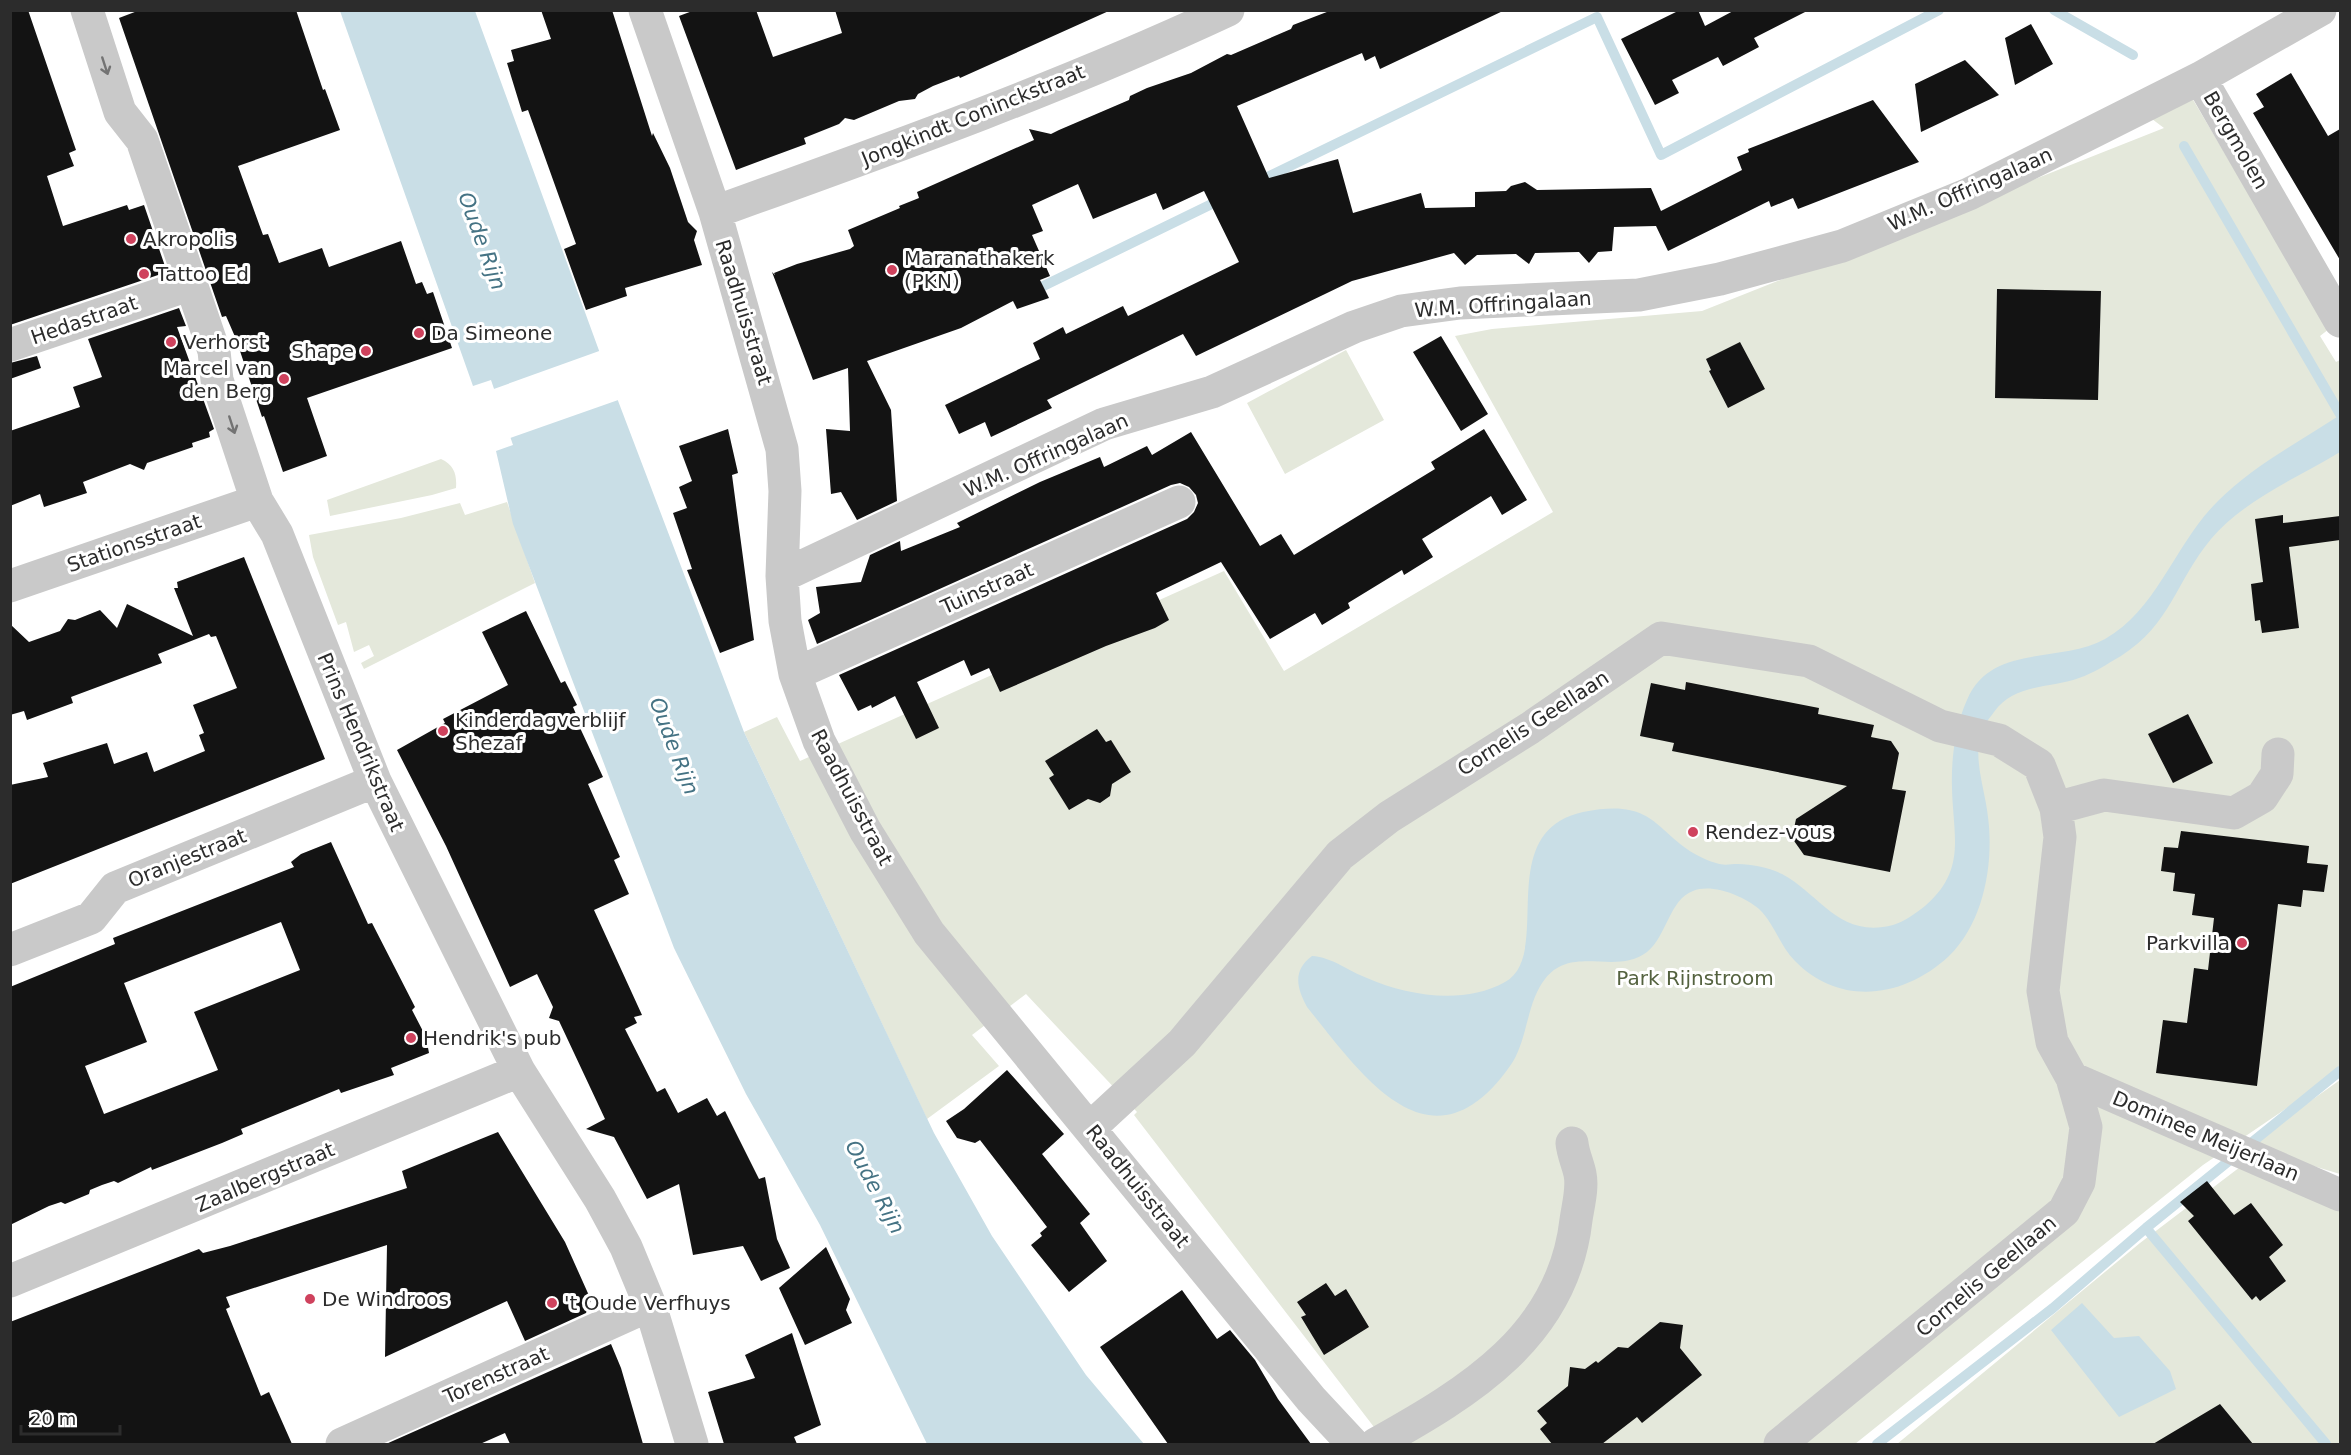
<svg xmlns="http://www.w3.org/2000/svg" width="2351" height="1455" viewBox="0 0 2351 1455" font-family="'DejaVu Sans',sans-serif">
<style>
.green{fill:#e4e8db}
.water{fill:#c9dee6}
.pier{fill:#fff}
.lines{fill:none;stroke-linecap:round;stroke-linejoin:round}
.stream{stroke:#c9dee6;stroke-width:10}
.building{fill:#131313;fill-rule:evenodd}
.minor{stroke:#c9c9c9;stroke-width:33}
.oneway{stroke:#737373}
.poi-dot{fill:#cf425d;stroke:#fff;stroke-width:2}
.labels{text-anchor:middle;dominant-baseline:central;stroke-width:6;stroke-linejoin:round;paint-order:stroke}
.street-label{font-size:20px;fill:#2c2c2c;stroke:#fff}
.poi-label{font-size:20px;fill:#2c2c2c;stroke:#fff;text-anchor:start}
.park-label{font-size:20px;fill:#54623f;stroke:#fff}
.water-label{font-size:21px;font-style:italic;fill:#457384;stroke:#fff}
</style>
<rect width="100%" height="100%" fill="#fff"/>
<path class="green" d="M2192,98L2329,329L2320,336L2336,362L2340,360V1072L2203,1165L1855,1444H1387L1134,1115L1137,1112L1026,994L972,1035L999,1066L927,1119L744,732L777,717L800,761L1224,571L1284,671L1553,512L1455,336L1492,329L1702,311L2164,128L2152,119Z
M1346,350L1384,420L1285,474L1247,403Z
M441,459C454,465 457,474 456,488L432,495L330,516L327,500Z
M507,502L535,583L364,669L361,663L374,656L369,645L354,652L346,622L338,625L313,557L309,535L401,518L460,503L465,515Z
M2340,1080V1174L2247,1146Z
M2244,1164L2340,1201V1444H1897L2140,1243Z"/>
<path class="water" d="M340,11H475L601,356L744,732L934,1133L992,1236L1086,1375L1144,1444H927L820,1225L746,1094L674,948L513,524L496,451L513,445L491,380L473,386Z
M2340,415V452C2297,478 2244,500 2211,539C2176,581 2171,624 2121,656C2107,664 2094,673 2079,678C2049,689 2015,683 1994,712C1990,718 1984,724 1981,732C1973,760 1985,789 1988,817C1994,863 1984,922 1949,956C1904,998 1840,1007 1795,961C1780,946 1774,923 1759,909C1744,896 1712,883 1693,891C1669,900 1667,936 1647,952C1616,976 1572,944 1545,979C1526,1003 1528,1041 1510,1066C1431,1178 1362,1075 1307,1007C1296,987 1293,970 1312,956C1332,957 1348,971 1367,978C1408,996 1464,1005 1505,982C1555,954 1491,832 1583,812C1665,795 1654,843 1716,863C1724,866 1730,864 1738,864C1752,864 1770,868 1782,874C1820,894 1839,939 1893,925C1904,922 1916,913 1925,906C1967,870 1953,836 1952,788C1951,760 1955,726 1967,700C1991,643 2060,664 2105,639C2158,609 2175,543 2218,501C2253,466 2299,442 2340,415Z
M2082,1303L2114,1338L2139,1336L2170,1371L2176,1389L2119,1417L2051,1330Z"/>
<path class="pier" d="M602,350L621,399L507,439L491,390Z"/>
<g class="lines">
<path class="stream" d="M2054,10L2133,55
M2184,146L2340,414
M1257,182L1597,17L1661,155L1939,10
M1031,292L1222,199
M2146,1228L2326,1444
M1877,1444L2053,1308L2146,1228L2340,1071"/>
</g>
<path class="building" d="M10,10H28L76,150L69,153L74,166L47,176L63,226L127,205L129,210L144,205L167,272L10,325Z
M140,10H296L323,90L325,89L340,130L238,166L263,235L268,234L279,263L322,248L329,267L401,241L416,284L422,282L427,294L433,292L452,348L307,398L327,456L283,472L264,416L262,417L236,339L226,316L222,317L119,18Z
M541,10H612L652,136L653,133L670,168L688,222L697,231L694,240L702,265L625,288L627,296L586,310L564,249L576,244L528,110L522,112L507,63L514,61L511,50L551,39Z
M695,10H756L773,57L842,33L835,10H1111L960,78L959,76L933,86L918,94L915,99L899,101L854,120L845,118L839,124L804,138L806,144L736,170L679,16Z
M1332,10H1505L1380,69L1375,56L1365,61L1362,53L1237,106L1269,178L1338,159L1353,213L1421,193L1425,208L1475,207V192L1506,191L1511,186L1525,182L1537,190L1651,188L1661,211L1742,170L1737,157L1749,152L1748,149L1873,100L1919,162L1798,209L1793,198L1771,207L1769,201L1668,251L1656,226L1614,227L1612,251L1598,252L1589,263L1579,252L1535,253L1529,264L1516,254L1477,255L1465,265L1454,253L1352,281L1196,356L1183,334L1047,400L1052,408L991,437L985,422L959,434L945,405L1040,359L1033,343L1063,327L1066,334L1123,306L1128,316L1239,262L1204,191L1163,210L1156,193L1093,219L1078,184L1032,205L1043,231L1032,235L1050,276L1040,280L1049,298L1017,309L1013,301L961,328L867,361L891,410L897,501L857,520L841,492L831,494L826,429L850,431L848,368L813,380L772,272L775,275L774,273L797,264L850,249L854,246L848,230L900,208L899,206L919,198L917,192L1034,140L1029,129L1051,134L1059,130L1129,100L1130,96L1147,88L1191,73L1227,54L1231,55L1291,29L1293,25Z
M1680,10H1698L1705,26L1735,10H1809L1754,38L1759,47L1723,66L1718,57L1672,80L1679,93L1655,105L1621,39Z
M2031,24L2053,64L2015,85L2005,38Z
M1965,60L1999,95L1921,132L1915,84Z
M2291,73L2328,136L2340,129V260L2253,113L2264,107L2256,94Z
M1997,289L2101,291L2098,400L1995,398Z
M179,308L186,326L177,327L214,429L209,432L210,437L192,443L193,447L147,463L144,470L130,464L83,482L87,493L44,507L40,494L10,506V431L80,407L73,387L102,377L88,339Z
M1441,336L1488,414L1461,431L1413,352Z
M1740,342L1765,389L1728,408L1709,371L1711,370L1706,359Z
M37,356L41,368L10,379V363Z
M728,429L738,473L732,475L754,640L720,653L687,570L692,569L673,513L687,508L679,487L692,481L679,446Z
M1484,429L1527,500L1502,515L1491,496L1422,539L1433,557L1404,575L1402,570L1348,603L1350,608L1322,625L1315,613L1270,639L1221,562L1156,593L1169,620L1155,628L1106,646L1000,692L989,668L971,676L964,660L917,682L939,728L916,739L895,696L872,708L871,705L858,711L839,675L1187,519L1194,512L1198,503L1196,495L1189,487L1180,483L1171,485L817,644L808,620L820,613L816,587L861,582L870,555L900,541L901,551L960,527L957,523L1040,482L1100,457L1104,467L1147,446L1152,455L1191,432L1260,546L1281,534L1294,555L1435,469L1431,462Z
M2283,515V523L2340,516V540L2289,547L2299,628L2262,633L2260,620L2255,621L2251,584L2263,582L2255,519Z
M244,557L325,759L10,884V785L48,777L43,763L107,743L114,764L147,752L154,772L205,751L199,735L204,733L193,705L237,688L216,636L211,637L209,634L158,654L162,663L71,697L73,703L27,720L24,711L10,715V624L29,642L60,631L68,619L75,620L100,610L117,628L127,604L193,636L174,588H178L177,582Z
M526,611L558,677L561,683L565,681L577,705L573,707L576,714L574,715L603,777L588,784L620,857L614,860L629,894L594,910L642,1015L634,1017L637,1023L625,1029L657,1092L665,1088L678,1113L707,1098L717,1116L725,1111L759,1179L765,1177L777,1239L790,1268L761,1281L743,1246L693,1255L679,1184L647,1199L614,1137L586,1129L605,1119L559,1021L549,1018L553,1007L537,974L510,987L446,846L397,750L445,723L443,719L508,685L482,632Z
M1686,682L1819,708L1818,714L1874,725L1871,737L1891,741L1899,753L1892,789L1906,791L1890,872L1804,855L1792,838L1796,819L1847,786L1672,751L1674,743L1640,736L1651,683L1685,690Z
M2188,714L2213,763L2173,783L2148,734Z
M1097,729L1106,742L1111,740L1131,772L1112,784L1110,796L1100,803L1088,799L1069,810L1049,778L1054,775L1045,761Z
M2181,831L2309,846L2307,863L2328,865L2324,892L2303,890L2301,907L2278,904L2257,1086L2156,1073L2163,1020L2187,1023L2194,968L2208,970L2214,918L2192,915L2195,894L2173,891L2175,873L2161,871L2164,847L2178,848Z
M331,842L368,924L372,923L415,1007L412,1010L426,1037L429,1053L391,1068L394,1075L341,1093L339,1089L241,1129L243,1134L222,1143L152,1170L151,1167L118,1183L114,1181L102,1185L90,1190L89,1194L65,1204L61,1202L49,1206L10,1225V987L115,944L113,938L294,867L291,862L301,854ZM281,922L300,970L194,1012L218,1070L104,1114L85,1066L147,1042L124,983Z
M1007,1070L1064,1134L1042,1154L1090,1214L1080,1223L1107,1261L1069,1292L1031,1245L1042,1236L1040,1233L1047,1227L980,1140L975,1143L957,1138L946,1121L964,1109Z
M498,1132L565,1242L591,1300L586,1313L525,1341L507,1301L385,1357L387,1245L226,1297L230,1307L226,1309L261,1396L269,1392L292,1444H10V1322L199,1249L203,1253L230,1246L407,1188L402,1171Z
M2207,1181L2234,1215L2251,1203L2283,1245L2269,1257L2286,1281L2260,1301L2256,1296L2252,1300L2188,1221L2194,1216L2180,1202Z
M826,1247L850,1299L846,1310L852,1323L805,1345L779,1288Z
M1326,1283L1335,1296L1346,1289L1369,1327L1324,1355L1301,1317L1306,1315L1297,1302Z
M1182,1290L1217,1339L1230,1330L1255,1360L1278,1399L1311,1444H1168L1100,1347Z
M1660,1322L1683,1325L1680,1348L1702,1375L1642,1423L1637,1417L1602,1444H1552L1540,1429L1547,1423L1537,1411L1568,1386L1570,1367L1585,1369L1596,1361L1598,1363L1618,1347L1628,1348Z
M792,1333L821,1425L794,1437L797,1444H724L708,1392L755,1378L745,1355Z
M611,1344L621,1368L643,1444H510L505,1433L480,1444H386Z
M2220,1404L2253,1444H2153Z"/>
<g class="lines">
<path class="minor" d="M87,10L120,112L142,140L214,351L217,380L257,501L277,534L375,781L519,1071L600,1199L626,1247L650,1305L692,1444
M645,10L715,212L782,449L785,491L782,576L785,621L795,674L819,741L865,830L929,933L1311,1399L1353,1444
M2200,78L2340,321
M715,212C887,150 1061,88 1228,10
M10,345L191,284
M782,576L1104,424L1212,392L1354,327L1401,311L1460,303L1639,295L1720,279L1842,246L1969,194L2200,78L2320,10
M10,586L257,501
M795,674L1179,502
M2056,808L2104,795L2234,813L2262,797L2277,774L2278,754
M10,950L91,918L115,888L375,781
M2072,1078L2340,1195
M1090,1128L1182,1043L1340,855L1389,817L1530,728L1661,638L1809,661L1940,726L1999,740L2039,765L2056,808L2060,837L2043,991L2052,1042L2072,1078L2086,1127L2079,1182L2064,1211L1780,1444
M10,1281L519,1071
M342,1444L650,1305
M1376,1444C1469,1392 1563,1336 1576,1220C1578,1206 1583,1188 1580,1174C1578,1164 1573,1154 1572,1143"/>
</g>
<defs><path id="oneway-shaft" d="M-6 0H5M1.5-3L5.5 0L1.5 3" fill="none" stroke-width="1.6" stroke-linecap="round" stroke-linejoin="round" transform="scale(1.5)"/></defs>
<g class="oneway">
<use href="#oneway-shaft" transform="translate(105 66) rotate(72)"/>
<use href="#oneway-shaft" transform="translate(232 425) rotate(72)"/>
</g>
<g class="poi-dot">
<circle cx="131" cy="239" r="6"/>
<circle cx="892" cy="270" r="6"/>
<circle cx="144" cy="274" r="6"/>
<circle cx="419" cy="333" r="6"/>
<circle cx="171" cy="342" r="6"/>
<circle cx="366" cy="351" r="6"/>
<circle cx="284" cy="379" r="6"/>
<circle cx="443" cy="731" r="6"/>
<circle cx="1693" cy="832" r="6"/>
<circle cx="2242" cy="943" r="6"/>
<circle cx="411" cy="1038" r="6"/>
<circle cx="310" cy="1299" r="6"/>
<circle cx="552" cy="1303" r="6"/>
</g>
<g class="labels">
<g class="street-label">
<text transform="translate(973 115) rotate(-22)">Jongkindt Coninckstraat</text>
<text transform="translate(2236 140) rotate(60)">Bergmolen</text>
<text transform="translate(1970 189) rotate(-24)">W.M. Offringalaan</text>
<text transform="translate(1503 304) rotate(-4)">W.M. Offringalaan</text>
<text transform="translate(744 312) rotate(73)">Raadhuisstraat</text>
<text transform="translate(84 320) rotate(-19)">Hedastraat</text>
<text transform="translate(1046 455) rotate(-24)">W.M. Offringalaan</text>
<text transform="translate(134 543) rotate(-19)">Stationsstraat</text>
<text transform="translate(987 588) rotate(-24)">Tuinstraat</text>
<text transform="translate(1533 723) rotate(-33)">Cornelis Geellaan</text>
<text transform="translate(361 742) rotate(67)">Prins Hendrikstraat</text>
<text transform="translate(852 797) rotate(62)">Raadhuisstraat</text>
<text transform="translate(187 858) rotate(-22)">Oranjestraat</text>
<text transform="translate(2206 1136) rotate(23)">Dominee Meijerlaan</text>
<text transform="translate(265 1177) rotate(-23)">Zaalbergstraat</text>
<text transform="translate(1138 1186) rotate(51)">Raadhuisstraat</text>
<text transform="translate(1986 1276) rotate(-40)">Cornelis Geellaan</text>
<text transform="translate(496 1375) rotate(-24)">Torenstraat</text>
</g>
<g class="poi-label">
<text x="143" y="239">Akropolis</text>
<text x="904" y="258">Maranathakerk<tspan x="904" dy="23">(PKN)</tspan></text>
<text x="156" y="274">Tattoo Ed</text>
<text x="431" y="333">Da Simeone</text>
<text x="183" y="342">Verhorst</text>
<text x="354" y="351" text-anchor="end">Shape</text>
<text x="272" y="368" text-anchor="end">Marcel van<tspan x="272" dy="23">den Berg</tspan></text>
<text x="455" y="720">Kinderdagverblijf<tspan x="455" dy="23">Shezaf</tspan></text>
<text x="1705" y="832">Rendez-vous</text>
<text x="2230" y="943" text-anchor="end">Parkvilla</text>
<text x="423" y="1038">Hendrik's pub</text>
<text x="322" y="1299">De Windroos</text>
<text x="564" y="1303">'t Oude Verfhuys</text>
</g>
<g class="park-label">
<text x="1695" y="978">Park Rijnstroom</text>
</g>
<g class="water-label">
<text transform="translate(482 241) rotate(70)">Oude Rijn</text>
<text transform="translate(674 746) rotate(69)">Oude Rijn</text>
<text transform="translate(875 1187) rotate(62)">Oude Rijn</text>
</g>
</g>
<rect width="2351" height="1455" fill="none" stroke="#2c2c2c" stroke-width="24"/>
<path d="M21 1425v9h99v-9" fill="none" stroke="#2c2c2c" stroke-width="3"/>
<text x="30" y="1425" font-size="18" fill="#2c2c2c" stroke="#ffffff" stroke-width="4.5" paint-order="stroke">20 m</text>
</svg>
